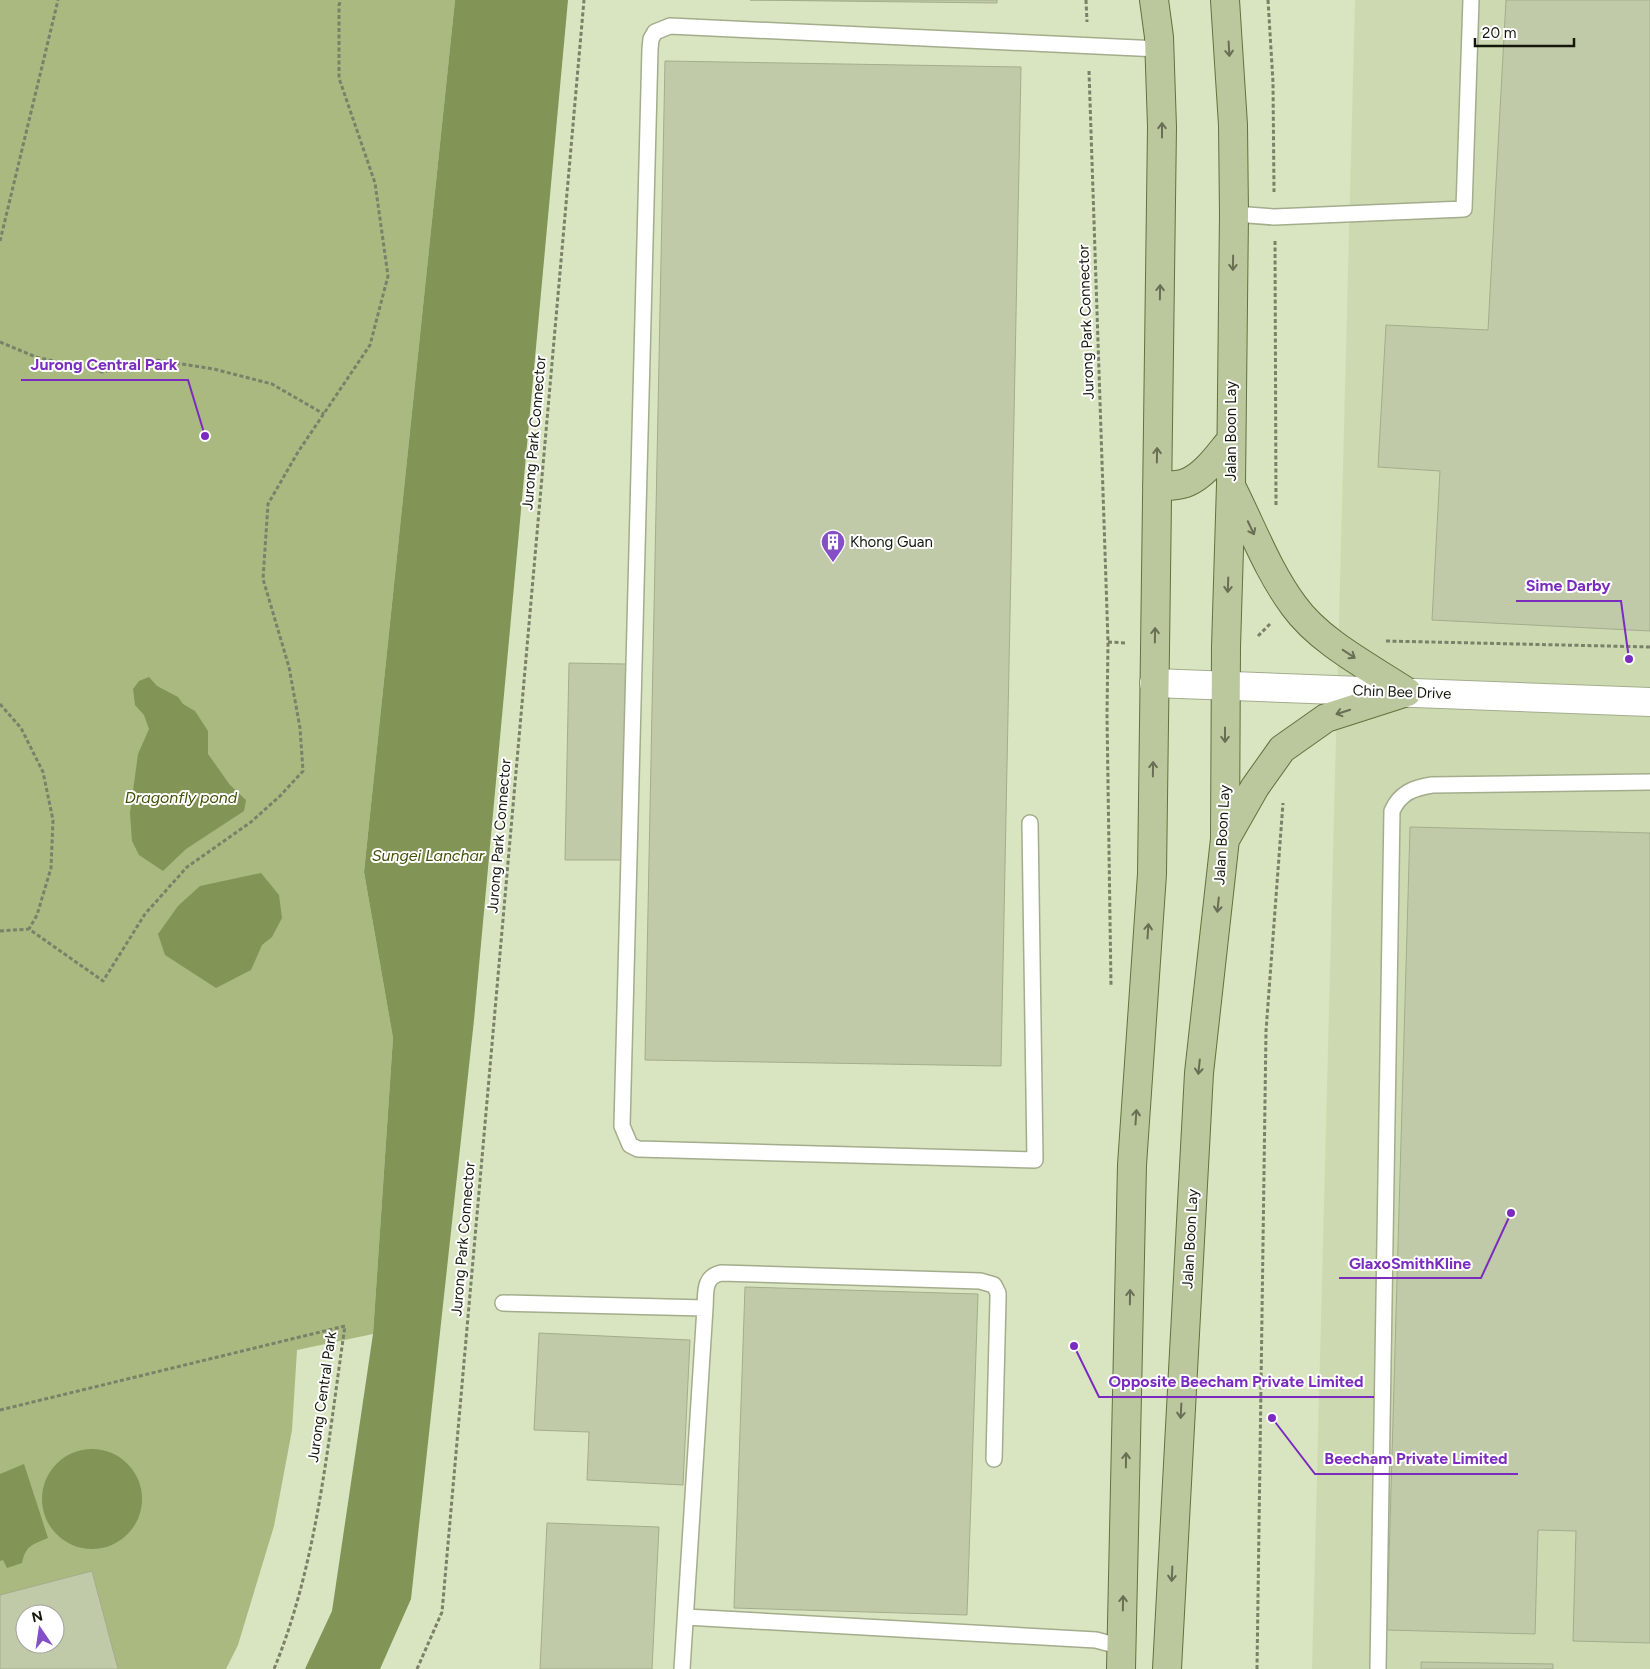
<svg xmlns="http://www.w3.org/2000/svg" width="1650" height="1669" viewBox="0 0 1650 1669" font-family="Figtree,sans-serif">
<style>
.built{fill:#cddab1}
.green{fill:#a9b980;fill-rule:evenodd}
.water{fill:#839457}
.building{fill:#c0caa8;stroke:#a3ad8c;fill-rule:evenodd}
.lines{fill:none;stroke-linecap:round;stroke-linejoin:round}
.service-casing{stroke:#a3ad8c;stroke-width:18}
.minor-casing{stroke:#a3ad8c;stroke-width:30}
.primary-casing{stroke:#63713e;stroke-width:30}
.path{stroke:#7a8169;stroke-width:3;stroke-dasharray:4 2.5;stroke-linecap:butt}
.service{stroke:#fff;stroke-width:15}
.minor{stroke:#fff;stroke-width:28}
.primary{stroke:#bbc79c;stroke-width:28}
.oneway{stroke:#686f54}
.labels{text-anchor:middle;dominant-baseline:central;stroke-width:4;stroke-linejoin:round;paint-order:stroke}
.street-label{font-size:15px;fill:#14170b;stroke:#fff}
.poi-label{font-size:15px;fill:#14170b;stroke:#fff;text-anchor:start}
.water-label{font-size:16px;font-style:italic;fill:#415007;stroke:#fff}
.leader{fill:none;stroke:#7b2cbf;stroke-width:2}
.callout-dot{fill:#7b2cbf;stroke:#fff;stroke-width:2}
.callout-label{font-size:16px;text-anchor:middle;font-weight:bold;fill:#7b2cbf;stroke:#fff;stroke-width:4;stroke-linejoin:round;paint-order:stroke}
</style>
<rect width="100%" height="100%" fill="#d9e4c1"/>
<path class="built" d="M1355,0H1650V1669H1312Z"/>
<path class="green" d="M0,0H455L364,872L393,1038L373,1334L297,1350L292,1430L274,1526L238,1645L226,1669H0ZM25,1614H55V1644H25Z"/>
<path class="water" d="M455,0H568L474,1020L411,1599L380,1669H305L332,1611L373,1334L393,1038L364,872Z
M149,677L157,686L178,697L183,704L195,711L208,731V754L230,785L246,800L244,811L186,849L163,871L139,855L132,841L130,813L138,754L149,729L144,715L135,705L133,689L139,681Z
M261,873L279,895L282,918L272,937L262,945L251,970L216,988L165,955L158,934L178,906L200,886Z
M42 1499a50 50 0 1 1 100 0a50 50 0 1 1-100 0Z
M24,1464L48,1538C32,1545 26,1545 22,1563L7,1568L3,1560L0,1561V1474Z"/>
<path class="building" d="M750,0H997V3Z
M1506,0H1650V631L1432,620L1440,471L1378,467L1386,325L1488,330Z
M665,61L1021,67L1001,1066L645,1060Z
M569,663L626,664L622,860H565Z
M1410,827L1650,833V1643L1573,1641L1576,1531L1538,1530L1535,1634L1387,1630Z
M745,1287L978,1294L967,1615L734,1608Z
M539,1333L690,1340L683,1485L587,1480L589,1432L534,1430Z
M547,1523L659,1527L652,1669H540Z
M92,1571L118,1669H0V1595ZM25,1614H55V1644H25Z
M1421,1662L1553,1664V1669H1421Z"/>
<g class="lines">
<defs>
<path id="service" d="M1234,214L1274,217L1464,209L1471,0
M1030,823L1035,1160L638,1149L630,1145L622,1126L650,49L651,39L655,32L670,26L1159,49
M503,1303L705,1308
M686,1617L1096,1640L1122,1647
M682,1669L705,1308C706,1293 703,1277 721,1273L980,1281L994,1285L998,1293V1299L994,1459
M1378,1669L1392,811C1400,793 1413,788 1432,785L1650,782"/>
<path id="minor" d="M1154,683L1650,702"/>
<path id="primary" d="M1157,486C1167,486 1179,486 1188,482C1206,474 1219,454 1231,440
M1233,490C1252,528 1268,571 1294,606C1320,642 1369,667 1407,692
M1226,838L1255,787L1282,749L1326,718L1407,692
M1121,1669L1132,1165L1152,874L1162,127L1159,37L1154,0
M1167,1669L1199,1073L1225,839L1226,647L1231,484L1234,214L1233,125L1225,0"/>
</defs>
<use href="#service" class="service-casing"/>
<use href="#minor" class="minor-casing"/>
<use href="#primary" class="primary-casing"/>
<path class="path" d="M1086,0L1087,22
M1268,0L1273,82L1274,192
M1089,71L1108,642L1107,715L1111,986
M0,241L58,0
M1275,241L1276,507
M0,342L36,357L102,372L156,360L214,369L272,384L324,414
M1258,636L1270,624
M1386,641L1650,647
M1108,642L1126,643
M0,704L21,728L43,772L53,820L51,868L37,915L29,929
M0,931L29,929L103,981L145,914L187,867L251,822L280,796L303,771L300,728L289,667L263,579L268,504L298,452L370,345L388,276L375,183L339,78V5L341,0
M0,1410L345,1326C328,1440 318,1562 274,1669
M417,1669L442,1612L584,0
M1257,1669L1266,1031L1283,803"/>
<use href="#service" class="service"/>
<use href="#minor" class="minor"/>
<use href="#primary" class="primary"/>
</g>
<defs><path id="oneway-shaft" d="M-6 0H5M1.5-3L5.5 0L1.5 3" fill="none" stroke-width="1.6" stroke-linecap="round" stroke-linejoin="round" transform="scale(1.25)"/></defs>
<g class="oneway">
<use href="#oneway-shaft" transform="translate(1229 49) rotate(87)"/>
<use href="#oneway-shaft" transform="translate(1162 130) rotate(-90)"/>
<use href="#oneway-shaft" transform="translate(1233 263) rotate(91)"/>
<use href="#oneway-shaft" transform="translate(1160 292) rotate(-89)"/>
<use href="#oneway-shaft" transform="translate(1157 455) rotate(-89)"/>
<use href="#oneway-shaft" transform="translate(1251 528) rotate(65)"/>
<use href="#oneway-shaft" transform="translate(1228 585) rotate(92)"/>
<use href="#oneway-shaft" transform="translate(1155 635) rotate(-89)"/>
<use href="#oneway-shaft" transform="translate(1349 654) rotate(33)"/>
<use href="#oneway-shaft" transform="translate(1343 712) rotate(162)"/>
<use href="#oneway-shaft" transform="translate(1225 735) rotate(90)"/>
<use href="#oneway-shaft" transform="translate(1153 769) rotate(-89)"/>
<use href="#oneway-shaft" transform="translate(1218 905) rotate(96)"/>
<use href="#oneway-shaft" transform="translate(1148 931) rotate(-86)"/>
<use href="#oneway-shaft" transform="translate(1199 1067) rotate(96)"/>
<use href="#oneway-shaft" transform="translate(1136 1117) rotate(-86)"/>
<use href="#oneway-shaft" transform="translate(1130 1297) rotate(-89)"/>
<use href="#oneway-shaft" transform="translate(1181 1411) rotate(93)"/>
<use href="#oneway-shaft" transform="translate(1126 1460) rotate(-89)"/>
<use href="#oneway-shaft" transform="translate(1172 1574) rotate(93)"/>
<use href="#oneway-shaft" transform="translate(1123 1603) rotate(-89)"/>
</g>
<defs>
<symbol id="building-pin" viewBox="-11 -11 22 30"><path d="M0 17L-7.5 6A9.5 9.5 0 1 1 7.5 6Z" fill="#8550c7" stroke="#fff"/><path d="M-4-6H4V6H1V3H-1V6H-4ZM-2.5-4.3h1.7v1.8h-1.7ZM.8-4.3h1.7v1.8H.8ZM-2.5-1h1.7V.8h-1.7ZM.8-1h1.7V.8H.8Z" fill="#fff"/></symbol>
</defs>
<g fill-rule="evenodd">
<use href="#building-pin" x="819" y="528" width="28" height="38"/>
</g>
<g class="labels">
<g class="street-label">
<text transform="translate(1086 322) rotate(-92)">Jurong Park Connector</text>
<text transform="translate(1231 431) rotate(-90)">Jalan Boon Lay</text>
<text transform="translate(534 433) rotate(-85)">Jurong Park Connector</text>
<text transform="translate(1402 692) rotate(2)">Chin Bee Drive</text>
<text transform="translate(1222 835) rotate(-87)">Jalan Boon Lay</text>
<text transform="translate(499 836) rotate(-85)">Jurong Park Connector</text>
<text transform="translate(463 1239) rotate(-85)">Jurong Park Connector</text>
<text transform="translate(1190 1239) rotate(-87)">Jalan Boon Lay</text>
<text transform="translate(322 1397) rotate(-82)">Jurong Central Park</text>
</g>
<g class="poi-label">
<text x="850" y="542">Khong Guan</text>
</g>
<g class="water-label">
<text x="181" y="797">Dragonfly pond</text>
<text x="428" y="855">Sungei Lanchar</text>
</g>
</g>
<path class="leader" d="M205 436L188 380H21M1629 659L1621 601H1516M1511 1213L1481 1278H1339M1074 1346L1099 1397H1374M1272 1418L1315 1474H1518"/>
<g class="callout-dot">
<circle cx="205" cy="436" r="5"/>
<circle cx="1629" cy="659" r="5"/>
<circle cx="1511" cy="1213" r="5"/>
<circle cx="1074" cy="1346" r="5"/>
<circle cx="1272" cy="1418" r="5"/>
</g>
<g class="callout-label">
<text x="104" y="370">Jurong Central Park</text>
<text x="1568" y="591">Sime Darby</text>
<text x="1410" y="1269">GlaxoSmithKline</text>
<text x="1236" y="1387">Opposite Beecham Private Limited</text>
<text x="1416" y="1464">Beecham Private Limited</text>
</g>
<g transform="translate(40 1629) rotate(347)"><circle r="24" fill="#ffffff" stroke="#a1a29d"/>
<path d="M0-4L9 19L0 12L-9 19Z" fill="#8550c7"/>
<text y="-8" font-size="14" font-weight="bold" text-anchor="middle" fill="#14170b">N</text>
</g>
<path d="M1475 38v8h99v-8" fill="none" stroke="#14170b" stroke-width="2.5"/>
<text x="1482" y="38" font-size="15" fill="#14170b" stroke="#ffffff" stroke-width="4" paint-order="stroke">20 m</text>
</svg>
